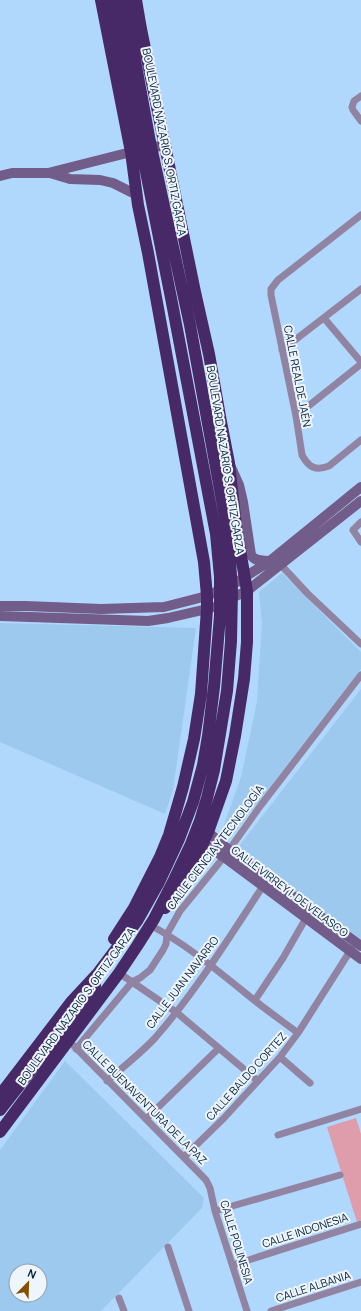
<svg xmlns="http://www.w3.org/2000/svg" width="361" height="1311" viewBox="0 0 361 1311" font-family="Manrope,sans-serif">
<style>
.built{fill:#9dc9ee;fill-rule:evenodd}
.green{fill:#df9cab}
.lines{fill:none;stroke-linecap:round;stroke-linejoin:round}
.street{stroke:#9184a3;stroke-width:7}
.secondary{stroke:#725d8a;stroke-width:10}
.highway{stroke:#482968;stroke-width:12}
.labels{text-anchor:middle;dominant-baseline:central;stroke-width:4;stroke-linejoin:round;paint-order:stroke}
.street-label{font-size:11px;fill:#042137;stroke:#eef5fb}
</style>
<rect width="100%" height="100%" fill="#b0d8fc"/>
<path class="built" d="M282,573L361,652V669L228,841L220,836L241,777L257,702L262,623L259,592Z
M0,623L196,628L173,790L165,814L0,742Z
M361,689V939L236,850Z
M65,1061L204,1198L202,1208L101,1311H0V1150ZM16,1271H40V1295H16Z"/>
<path class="green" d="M356,1118L361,1134V1220L357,1222L327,1127Z"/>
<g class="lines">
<path class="street" d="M361,96L354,101L352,107L353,110L361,121
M361,215L278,280L271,289V295L296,416L302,455C309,468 316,471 329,466L361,440
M324,318L361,362
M282,350L361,289
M296,416L361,364
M361,522L353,530L361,542
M281,565L307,593L361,644
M150,925C186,944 218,971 249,996C265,1009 282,1021 298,1033
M119,973L176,1012L258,1081
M255,1000L283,958L306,918
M74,1046L206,1180L210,1188L215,1211L247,1311
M76,1049L132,982L140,978L150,970L163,950L166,944L167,934L180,911L224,857L261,805L361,675
M280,1057L310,1083
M107,1081C123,1067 141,1053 155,1038C196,991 229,938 263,886
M146,1119L219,1048
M278,1135L361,1109
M184,1157L224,1118L280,1057L298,1033L352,948
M215,1211L340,1175
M168,1247L189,1311
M233,1265L361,1224
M119,1298L124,1311
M271,1311L361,1282"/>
<path class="secondary" d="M50,173L70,179L100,180L113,183L137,195
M0,176L12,173H48L131,152L165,145
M231,467L239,485L243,502L251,555C255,562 263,560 270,561
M227,600L247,591L361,501
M0,606H26L101,609L164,607L207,596L237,582L270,561L361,487
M0,616L148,621L168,618L207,609L212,607
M208,832L229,850L361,946
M203,843L224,857L361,959"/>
<path class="highway" d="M101,0L131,152L138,205L148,253L204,562L207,596V609L201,694L194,739L183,787L169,835L160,857L134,908L114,939
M136,0L141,29L195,292L209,354L221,422L229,463L236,526L247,591V642L244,679L235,736L226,781L208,832L203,843L179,890L165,908
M0,1095L72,1001L98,973L137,921L159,882L179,839L193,802L203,765L208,736L214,687L220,616V577L216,534L172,303L112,0
M0,1110L71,1019L95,986
M0,1132L119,973L137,946L154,919L173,882L191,844L200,821L207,798L214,770L227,691L231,641L232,591L229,545L225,517L190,325L150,142L124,0"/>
</g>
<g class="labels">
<g class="street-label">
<text transform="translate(165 142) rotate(79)">BOULEVARD NAZARIO S. ORTIZ GARZA</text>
<text transform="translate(298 376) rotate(79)">CALLE REAL DE JAÉN</text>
<text transform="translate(226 460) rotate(81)">BOULEVARD NAZARIO S. ORTIZ GARZA</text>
<text transform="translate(215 847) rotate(-53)">CALLE CIENCIA Y TECNOLOGÍA</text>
<text transform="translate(290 891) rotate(37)">CALLE VIRREY I. DE VELASCO</text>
<text transform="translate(182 982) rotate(-53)">CALLE JUAN NAVARRO</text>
<text transform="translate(76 1006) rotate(-54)">BOULEVARD NAZARIO S. ORTIZ GARZA</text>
<text transform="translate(246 1076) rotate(-48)">CALLE BALDO CORTEZ</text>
<text transform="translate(145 1102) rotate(45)">CALLE BUENAVENTURA DE LA PAZ</text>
<text transform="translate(305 1230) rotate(-18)">CALLE INDONESIA</text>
<text transform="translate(237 1242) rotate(73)">CALLE POLINESIA</text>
<text transform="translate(313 1286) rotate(-18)">CALLE ALBANIA</text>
</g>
</g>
<g transform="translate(28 1283) rotate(23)"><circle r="19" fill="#eef5fb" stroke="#90a0ad"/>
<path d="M0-3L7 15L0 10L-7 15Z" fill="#864e00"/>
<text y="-6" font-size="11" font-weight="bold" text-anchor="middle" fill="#042137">N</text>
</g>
</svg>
